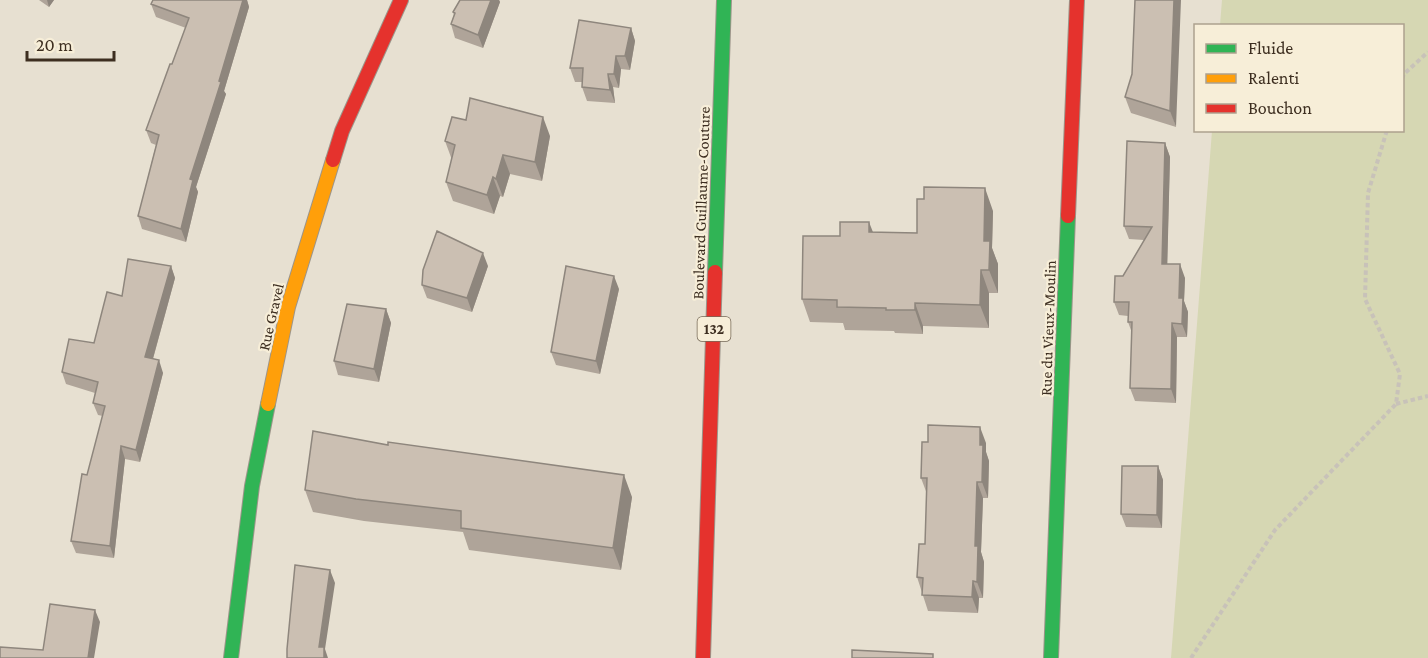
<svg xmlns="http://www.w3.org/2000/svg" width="1428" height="658" viewBox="0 0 1428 658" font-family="'Crimson Pro',serif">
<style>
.green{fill:#d6d7b3}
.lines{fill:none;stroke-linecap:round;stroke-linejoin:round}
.fast-casing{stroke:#9c958a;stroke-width:16}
.slow-casing{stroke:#9c958a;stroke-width:16}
.jam-casing{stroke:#9c958a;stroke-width:16}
.path{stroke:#c8c2b9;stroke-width:4;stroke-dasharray:4.5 3;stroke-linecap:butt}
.fast{stroke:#30b455;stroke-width:14}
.slow{stroke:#ff9f0a;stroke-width:14}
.jam{stroke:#e5322d;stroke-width:14}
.wall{fill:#afa499}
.shaded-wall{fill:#8e867d}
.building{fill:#cbbfb2;stroke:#8e867d;stroke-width:1.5}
.labels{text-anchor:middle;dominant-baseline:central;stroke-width:4.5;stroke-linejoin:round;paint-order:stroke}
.shield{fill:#f7eed8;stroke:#756857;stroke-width:1.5}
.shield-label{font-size:15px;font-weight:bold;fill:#3d2e20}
.street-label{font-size:16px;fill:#3d2e20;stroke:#f7eed8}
</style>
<rect width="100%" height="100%" fill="#e7e0d1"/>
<path class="green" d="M1222,0H1428V658H1171L1212,131L1402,130V26L1220,25Z"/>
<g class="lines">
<defs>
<path id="fast" d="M715,272L724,0
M231,658L252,486L268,404
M1051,658L1068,216"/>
<path id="slow" d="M268,404L288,307L333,160"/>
<path id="jam" d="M333,160L342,131L401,0
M1068,216L1077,0
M703,658L715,272"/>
</defs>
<use href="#fast" class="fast-casing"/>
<use href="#slow" class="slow-casing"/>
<use href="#jam" class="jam-casing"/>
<path class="path" d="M1402,79L1404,74L1428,52
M1396,404L1428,396
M1191,658L1275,530L1396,404L1400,374L1365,299L1368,193L1387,130"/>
<use href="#fast" class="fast"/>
<use href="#slow" class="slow"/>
<use href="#jam" class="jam"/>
</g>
<path class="wall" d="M39,0H54L49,7Z
M153,0H247L249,7L224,91L226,94L196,187L198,192L186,242L142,229L138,216L156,145L151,143L146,130L186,28L156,17L151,4Z
M460,0H499L500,2L483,48L455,38L451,24L454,15L453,12Z
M1135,0L1176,127L1131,113L1125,97L1132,74Z
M631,28L635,41L630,70L621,69L619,88L613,87L615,103L587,101L582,87L583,82H575L570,68Z
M550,136L542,181L510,174L503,197L500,196L494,214L453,201L446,182L452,160L445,141Z
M1165,143L1170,157L1167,264L1185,278L1184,301L1188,312L1187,337H1177L1176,403L1135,401L1130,388L1132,333L1128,322V316L1119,315L1114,302L1123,276L1144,240L1129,239L1124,226Z
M993,211L992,248L998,264V293H989V328L923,326V334L895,333L894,331L845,330L843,323L810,322L802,299L840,236L873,232L917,233Z
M171,266L175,278L153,359L163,373L140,462L125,459L114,558L76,553L71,541L103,416L98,415L93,403L95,393L66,384L62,372L94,343L122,296Z
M488,266L472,312L427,298L422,285Z
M619,289L600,374L556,365L551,352Z
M386,309L391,323L379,382L338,375L334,361Z
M986,443V452L989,461L988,498H983L981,552L984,562L983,598H979L978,613L928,611L917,577L925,544L927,494L921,478Z
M1158,466L1163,480L1162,528L1126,527L1121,514Z
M305,490L632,497L621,570L469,550L463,532L364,521L313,512Z"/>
<path class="shaded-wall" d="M47,0H54L49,7Z
M243,0H247L249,7L224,91L226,94L196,187L198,192L186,242L181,229L190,179Z
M491,0H499L500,2L483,48L478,35Z
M1174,0H1181L1176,127L1170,111Z
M631,28L635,41L630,70L625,56Z
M616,56L621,69L619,88L614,74Z
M608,74L613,87L615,103L610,90Z
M543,117L550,136L542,181L535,162Z
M1165,143L1170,157L1167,277L1162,264Z
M503,155L510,174L503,197L496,179Z
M493,177L500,196L494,214L487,195Z
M985,188L993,211L992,248L998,264V293L989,270L984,241Z
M869,222L878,245L869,232Z
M483,253L488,266L472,312L467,298Z
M1180,264L1185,278L1184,301L1188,312L1187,337L1182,324L1179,298Z
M171,266L175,278L150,369L145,357Z
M981,270L989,293V328L980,305Z
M614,276L619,289L600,374L596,361Z
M915,303L923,326V334L915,310Z
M386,309L391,323L379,382L374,369Z
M1172,323L1177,337L1176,403L1171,389Z
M159,360L163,373L140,462L136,450Z
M980,427L986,443V452L989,461L988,498L982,482L980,445Z
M121,446L125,459L114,558L110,546Z
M1158,466L1163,480L1162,528L1157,515Z
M624,475L632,497L621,570L613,548Z
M977,482L983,498L981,552L984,562L983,598L977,582L975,546Z
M330,570L335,583L325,649L328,658H324L319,647Z
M973,581L979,598L978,613L972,597Z
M95,610L100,622L94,658H88Z"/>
<path class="building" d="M153,0H243L219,81L221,82L190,179L193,180L181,229L138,216L159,135L146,130L170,64H172L189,18L151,4Z
M460,0H491L478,35L451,24L455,13L453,12Z
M1135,0H1174L1170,111L1125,97L1132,74Z
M579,20L631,28L625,56H616L614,74H608L610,90L582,87L583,68H570Z
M470,98L543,117L535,162L503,155L496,179L493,177L487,195L446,182L455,145L445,141L452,117L466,120Z
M1127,141L1165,143L1162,264H1180L1179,298H1183L1182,324L1172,323L1171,389L1130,388L1132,322H1128L1129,302H1114L1115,276H1123L1152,227L1124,226Z
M924,187L985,188L984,241H990L989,270H981L980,305L915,303V310H886V308L837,307V300L802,299L803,236H840V222H869V232L917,233V199H924Z
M437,231L483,253L467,298L422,285L423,270Z
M128,259L171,266L145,357L159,360L136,450L121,446L110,546L71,541L82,474L87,475L105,406L93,403L98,382L62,372L69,339L94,343L107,292L122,296Z
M566,266L614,276L596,361L551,352Z
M347,304L386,309L374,369L334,361Z
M928,425L980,427V445H983L982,482H977L975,546H978L977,582L973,581L972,597L922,595L923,578L917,577L919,544H925L927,478H921L922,442H928Z
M313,431L388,445V442L624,475L613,548L461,528V511L356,499L305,490Z
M1122,466H1158L1157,515L1121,514Z
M295,565L330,570L319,647H324V658H287V649Z
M50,604L95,610L88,658H0V647L43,650Z
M852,650L933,654V658H852Z"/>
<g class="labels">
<rect class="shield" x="697.5" y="317" width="33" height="24" rx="4.5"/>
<g class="shield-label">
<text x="714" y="329">132</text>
</g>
<g class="street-label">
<text transform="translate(701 203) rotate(-88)">Boulevard Guillaume-Couture</text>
<text transform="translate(271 317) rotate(-77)">Rue Gravel</text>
<text transform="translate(1048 328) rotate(-88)">Rue du Vieux-Moulin</text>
</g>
</g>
<rect x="1194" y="24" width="210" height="108" fill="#f7eed8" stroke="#ada18e" stroke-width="1.5"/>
<rect x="1206" y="44" width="30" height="9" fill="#30b455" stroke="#ada18e" stroke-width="1.5"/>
<text x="1248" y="54" font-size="18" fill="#3d2e20">Fluide</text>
<rect x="1206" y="74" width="30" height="9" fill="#ff9f0a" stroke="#ada18e" stroke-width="1.5"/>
<text x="1248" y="84" font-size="18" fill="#3d2e20">Ralenti</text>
<rect x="1206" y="104" width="30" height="9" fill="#e5322d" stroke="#ada18e" stroke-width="1.5"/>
<text x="1248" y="114" font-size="18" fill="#3d2e20">Bouchon</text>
<path d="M27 51v9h87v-9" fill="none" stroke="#3d2e20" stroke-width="3"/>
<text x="36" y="51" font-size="18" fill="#3d2e20" stroke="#f7eed8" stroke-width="4.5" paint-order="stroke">20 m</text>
</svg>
